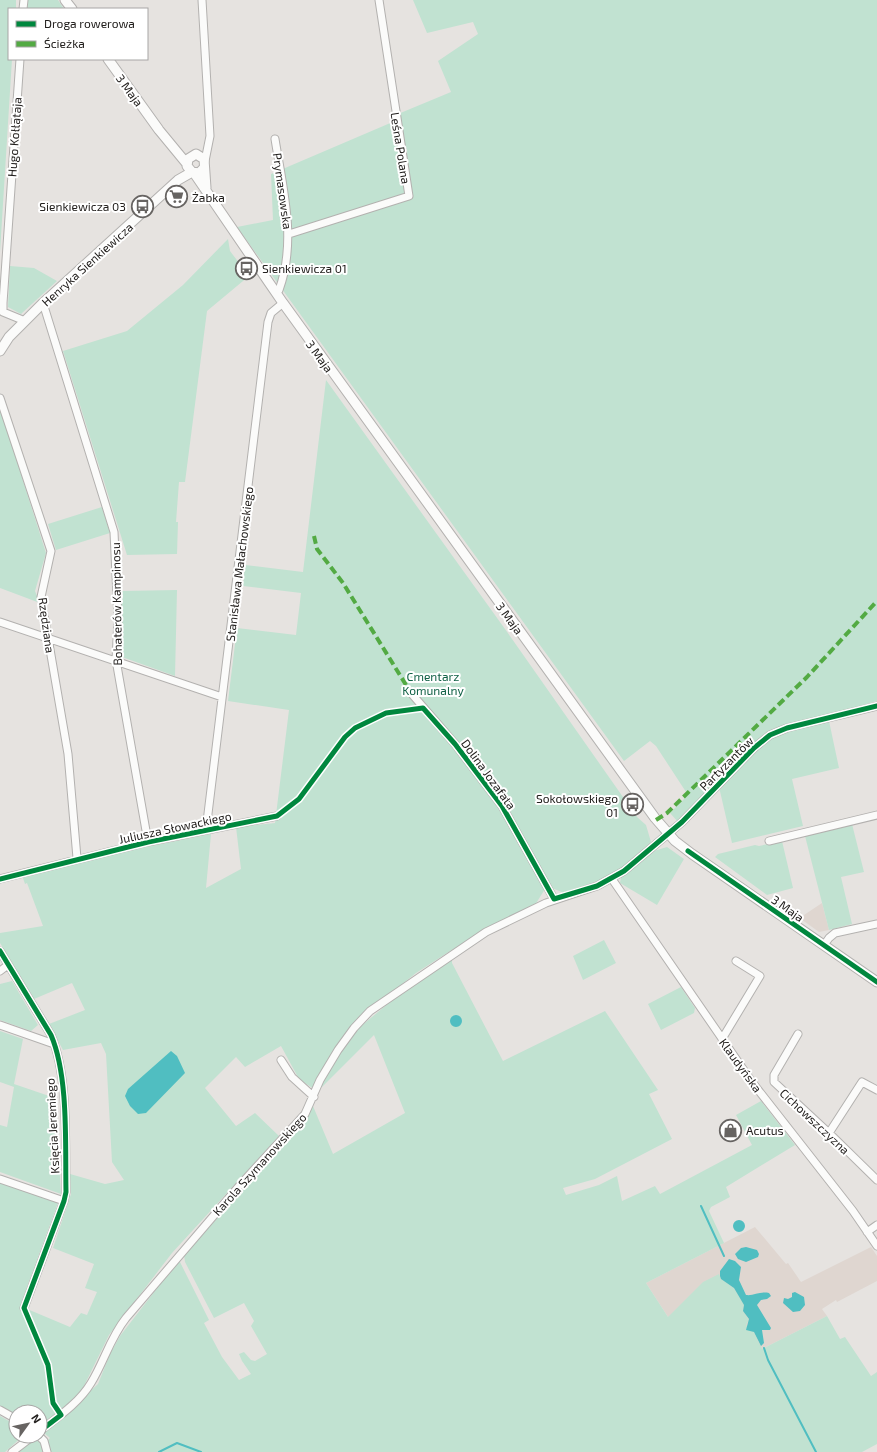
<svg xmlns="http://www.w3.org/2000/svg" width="877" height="1452" viewBox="0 0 877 1452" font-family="'Exo 2',sans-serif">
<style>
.built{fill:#dfd6d0}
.green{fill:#c1e2d1}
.water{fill:#50bec1}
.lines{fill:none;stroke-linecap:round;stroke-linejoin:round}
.stream{stroke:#50bec1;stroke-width:2}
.street-casing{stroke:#b3b1af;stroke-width:9}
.secondary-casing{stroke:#b3b1af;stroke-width:11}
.street{stroke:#fbfbfa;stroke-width:7}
.secondary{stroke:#fbfbfa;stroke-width:9}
.quiet{stroke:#53aa43;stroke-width:4;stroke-dasharray:8 4;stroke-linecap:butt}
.cycleway-casing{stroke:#fff;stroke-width:8}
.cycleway{stroke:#00873e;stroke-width:5}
.labels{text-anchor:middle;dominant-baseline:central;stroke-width:4;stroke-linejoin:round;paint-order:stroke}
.street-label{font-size:12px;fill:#23201e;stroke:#fff}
.poi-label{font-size:12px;fill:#23201e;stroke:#fff;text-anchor:start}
.park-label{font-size:12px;fill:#116146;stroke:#fff}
</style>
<rect width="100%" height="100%" fill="#e6e3e0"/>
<path class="built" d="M822,903L829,930L819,932L801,919V917Z
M755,1227L786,1264L788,1263L801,1282L871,1247L877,1256V1281L837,1302L836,1300L822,1309L827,1316L707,1377L646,1283Z"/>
<path class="green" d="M0,0H16V9H9V59H12L0,252Z
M28,0H58L64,9H27Z
M413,0H877V701L776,729L679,823L670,813L688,795L656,746L650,741L624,761L237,227L273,220L271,174L395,121L398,114L451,92L438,61L478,34L473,22L427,33Z
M228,239L230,251L249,276L207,311L185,482H179L176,522H178L177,554L127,555L63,351L127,331L183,285Z
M10,266L34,268L57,281L21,314L8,307Z
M326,380L505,629L637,817L646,825L651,842L619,871L609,877L564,893L552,888L521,832H519L545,889L535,905L483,931L447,953L416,973L361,1017L314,1089L299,1079L281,1046L245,1067L236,1057L205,1088L236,1126L255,1113L279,1136L172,1253L109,1335L83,1388L73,1400L40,1426V1412H16V1416L0,1407V1183L58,1203L20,1306L70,1327L81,1313L87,1315L97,1292L85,1288L94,1264L53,1248L71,1194L70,1174L105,1184L124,1180L112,1162L106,1054L101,1043L63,1050L49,1024L85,1010L72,983L34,999L0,943V933L43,926L27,883L25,884L23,878L102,856L211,834L206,888L241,869L236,827L275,823L289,710L228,701L237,628L296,635L301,593L243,586L245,565L303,572Z
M0,408L46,553L35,591L40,603L0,588Z
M102,507L110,533L56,550L48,524Z
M177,590L175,676L122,657L121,591Z
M829,721L839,768L792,779L803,826L732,843L719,787L753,751L779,733Z
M852,824L864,872L841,877L852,924L829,930L805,836Z
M782,841L793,888L767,895L715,857L718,854L755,845L759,846Z
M667,847L684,859L657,905L620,883L621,877L647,853Z
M604,940L616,963L583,980L573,956Z
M452,960V963L503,1061L605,1011L658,1090L649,1094L672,1139L595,1179L563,1188L566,1195L599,1185L617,1176L622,1201L655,1186L660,1194L752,1145L736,1115L761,1101L795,1145L726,1187L730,1197L711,1207L709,1211L724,1243L646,1283L668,1317L703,1282L719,1274L721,1279L734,1288L744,1305L743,1311L749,1320L746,1325L754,1332L762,1349L827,1316L840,1339L845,1337L871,1376L877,1372V1444L862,1452H50L47,1441L50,1438L44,1433L98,1384L110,1354L120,1336L179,1260L209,1320L204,1323L222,1357L239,1380L251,1374L242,1361L239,1354L244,1352L251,1360L255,1361L267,1354L251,1326L254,1321L244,1303L214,1318L185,1262L184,1255L273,1157L313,1106L333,1154L405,1113L374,1035L322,1087L321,1083L354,1032L402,992Z
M12,981L38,1025L31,1031L0,1020V984Z
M681,987L695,1008L694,1013L661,1030L648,1004Z
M0,1031L23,1039L14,1084L55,1098L61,1194L0,1172V1125L7,1127L14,1087L0,1082Z
M0,1416L16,1425V1436H23L5,1452H0Z
M38,1437L44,1452H16Z"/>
<path class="water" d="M450 1021a6 6 0 1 1 12 0a6 6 0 1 1-12 0Z
M171,1051L177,1056L185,1073L146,1113L138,1114L130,1106L125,1096L128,1089Z
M733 1226a6 6 0 1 1 12 0a6 6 0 1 1-12 0Z
M746,1247L757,1250L759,1254L758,1257L746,1262L738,1259L735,1254L741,1248Z
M729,1259L735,1261L741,1267L739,1280L746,1295C754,1296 760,1291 769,1293L771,1296L767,1299L761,1300L757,1305L771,1328L770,1330H762L764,1343L761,1346L754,1332L746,1330L749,1319L743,1311L744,1305L734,1288L721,1279L720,1276V1271Z
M795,1292L804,1297L805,1305L800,1311L793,1312L783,1303L784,1298L788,1299L792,1297V1293Z"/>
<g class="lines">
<path class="stream" d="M701,1206L724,1256
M764,1348L768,1360L816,1452
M159,1452L177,1443L201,1452"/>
<defs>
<path id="street" d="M202,0L210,136L205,161
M23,9L24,0
M20,59L3,303V312L25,321
M275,139C283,189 297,241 279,290
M289,234L409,196L379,0
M43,303L114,532L118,619L116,660L148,842
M0,398L51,551L41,597L68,754L77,858
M0,622L222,697
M411,693L455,744L502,806L554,899
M206,830L268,322L271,313L283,303
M769,841L877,815
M0,879L148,842L277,816
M612,879L752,1082L853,1211L877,1246
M824,945L829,938L835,933L877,924
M0,951L51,1035C69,1077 65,1146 66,1192L64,1201L24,1308
M0,971L8,965
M0,1025L54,1044
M798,1034L774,1075V1082L829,1133L877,1180
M722,1039L760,976L736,961
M281,1060L292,1077L314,1097
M829,1133L862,1082L877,1090
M0,1179L64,1201
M867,1232L877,1225
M0,1410L16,1419
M40,1431C58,1417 79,1403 91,1383C104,1362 110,1338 126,1318L240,1185L305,1114L320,1080L338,1050L354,1028L370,1011L486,932L546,903L597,886L624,871L682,822L754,748L770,735L787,728L877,706
M39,1436L44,1441L47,1452
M12,1452L33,1436"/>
<path id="secondary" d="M65,0L72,9
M108,59L159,130L187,164
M204,168L199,173L192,172L187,166L188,159L196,154L204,159L206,188
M194,173L283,303L655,818L675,841L692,854L877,982
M0,351L9,337L43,303L178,180L192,172"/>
</defs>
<use href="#street" class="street-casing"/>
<use href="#secondary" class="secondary-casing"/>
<use href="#street" class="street"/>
<use href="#secondary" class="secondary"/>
<path class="quiet" d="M314,536L317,549L343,583L411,693
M656,820L667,813L807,677L877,601"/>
<defs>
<path id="cycleway" d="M688,851L877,982
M0,879L148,842L277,816L299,799L345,737L355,728L386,713L423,708L455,744L502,806L554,899L597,886L624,871L682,822L754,748L770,735L787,728L877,706
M0,951L51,1035C69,1077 65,1146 66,1192L64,1201L24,1308L48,1365L53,1403L61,1415L40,1431"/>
</defs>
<use href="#cycleway" class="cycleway-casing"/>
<use href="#cycleway" class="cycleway"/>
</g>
<defs>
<symbol id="supermarket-ring" viewBox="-11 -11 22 22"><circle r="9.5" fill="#fff" stroke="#676462" stroke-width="1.5"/><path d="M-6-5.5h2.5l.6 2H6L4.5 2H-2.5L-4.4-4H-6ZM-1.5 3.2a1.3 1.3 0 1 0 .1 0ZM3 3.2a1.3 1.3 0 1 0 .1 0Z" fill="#676462"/></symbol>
<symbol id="bus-ring" viewBox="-11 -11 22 22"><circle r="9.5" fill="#fff" stroke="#676462" stroke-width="1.5"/><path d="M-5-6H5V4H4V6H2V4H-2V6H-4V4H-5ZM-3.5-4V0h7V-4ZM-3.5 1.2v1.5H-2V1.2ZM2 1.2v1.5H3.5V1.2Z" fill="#676462"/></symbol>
<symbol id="shop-ring" viewBox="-11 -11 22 22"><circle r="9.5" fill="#fff" stroke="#676462" stroke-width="1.5"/><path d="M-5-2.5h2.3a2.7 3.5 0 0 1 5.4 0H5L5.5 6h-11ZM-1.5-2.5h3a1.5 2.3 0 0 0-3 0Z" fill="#676462"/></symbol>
</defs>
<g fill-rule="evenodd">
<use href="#supermarket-ring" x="164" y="184" width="25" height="25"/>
<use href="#bus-ring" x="130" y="194" width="25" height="25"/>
<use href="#bus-ring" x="234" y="256" width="25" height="25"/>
<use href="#bus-ring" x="620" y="792" width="25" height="25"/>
<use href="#shop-ring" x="718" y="1118" width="25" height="25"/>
</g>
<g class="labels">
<g class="street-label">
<text transform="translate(130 90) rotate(54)">3 Maja</text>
<text transform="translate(14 137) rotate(-86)">Hugo Kołłątaja</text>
<text transform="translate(401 148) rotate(81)">Leśna Polana</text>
<text transform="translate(283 191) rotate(82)">Prymasowska</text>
<text transform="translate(87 264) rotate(-42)">Henryka Sienkiewicza</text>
<text transform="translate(320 356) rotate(54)">3 Maja</text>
<text transform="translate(239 564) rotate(-83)">Stanisława Małachowskiego</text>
<text transform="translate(116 604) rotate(-91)">Bohaterów Kampinosu</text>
<text transform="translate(510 618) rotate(54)">3 Maja</text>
<text transform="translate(47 625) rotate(82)">Rzędziana</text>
<text transform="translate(726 763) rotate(-45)">Partyzantów</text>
<text transform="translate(489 774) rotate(54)">Dolina Jozafata</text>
<text transform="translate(175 827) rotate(-12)">Juliusza Słowackiego</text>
<text transform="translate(788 908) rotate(35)">3 Maja</text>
<text transform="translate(741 1065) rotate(54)">Klaudyńska</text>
<text transform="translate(815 1121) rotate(43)">Cichowszczyzna</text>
<text transform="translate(52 1126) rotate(-93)">Księcia Jeremiego</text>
<text transform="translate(259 1164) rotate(-48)">Karola Szymanowskiego</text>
</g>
<g class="poi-label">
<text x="192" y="197">Żabka</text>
<text x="126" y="206" text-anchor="end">Sienkiewicza 03</text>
<text x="262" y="268">Sienkiewicza 01</text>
<text x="618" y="798" text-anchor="end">Sokołowskiego<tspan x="618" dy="14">01</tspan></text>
<text x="746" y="1130">Acutus</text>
</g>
<g class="park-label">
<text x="433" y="676">Cmentarz<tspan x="433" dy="14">Komunalny</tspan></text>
</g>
</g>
<rect x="8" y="8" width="140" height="52" fill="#ffffff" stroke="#a7a6a5"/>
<rect x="16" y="21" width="20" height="6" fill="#00873e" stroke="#a7a6a5"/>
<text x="44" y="28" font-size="12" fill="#23201e">Droga rowerowa</text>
<rect x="16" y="41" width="20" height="6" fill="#53aa43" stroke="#a7a6a5"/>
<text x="44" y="48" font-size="12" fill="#23201e">Ścieżka</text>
<g transform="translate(28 1424) rotate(57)"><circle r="19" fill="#ffffff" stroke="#a7a6a5"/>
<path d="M0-3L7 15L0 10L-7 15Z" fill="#676462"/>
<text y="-6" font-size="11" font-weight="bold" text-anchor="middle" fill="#23201e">N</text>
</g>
</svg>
